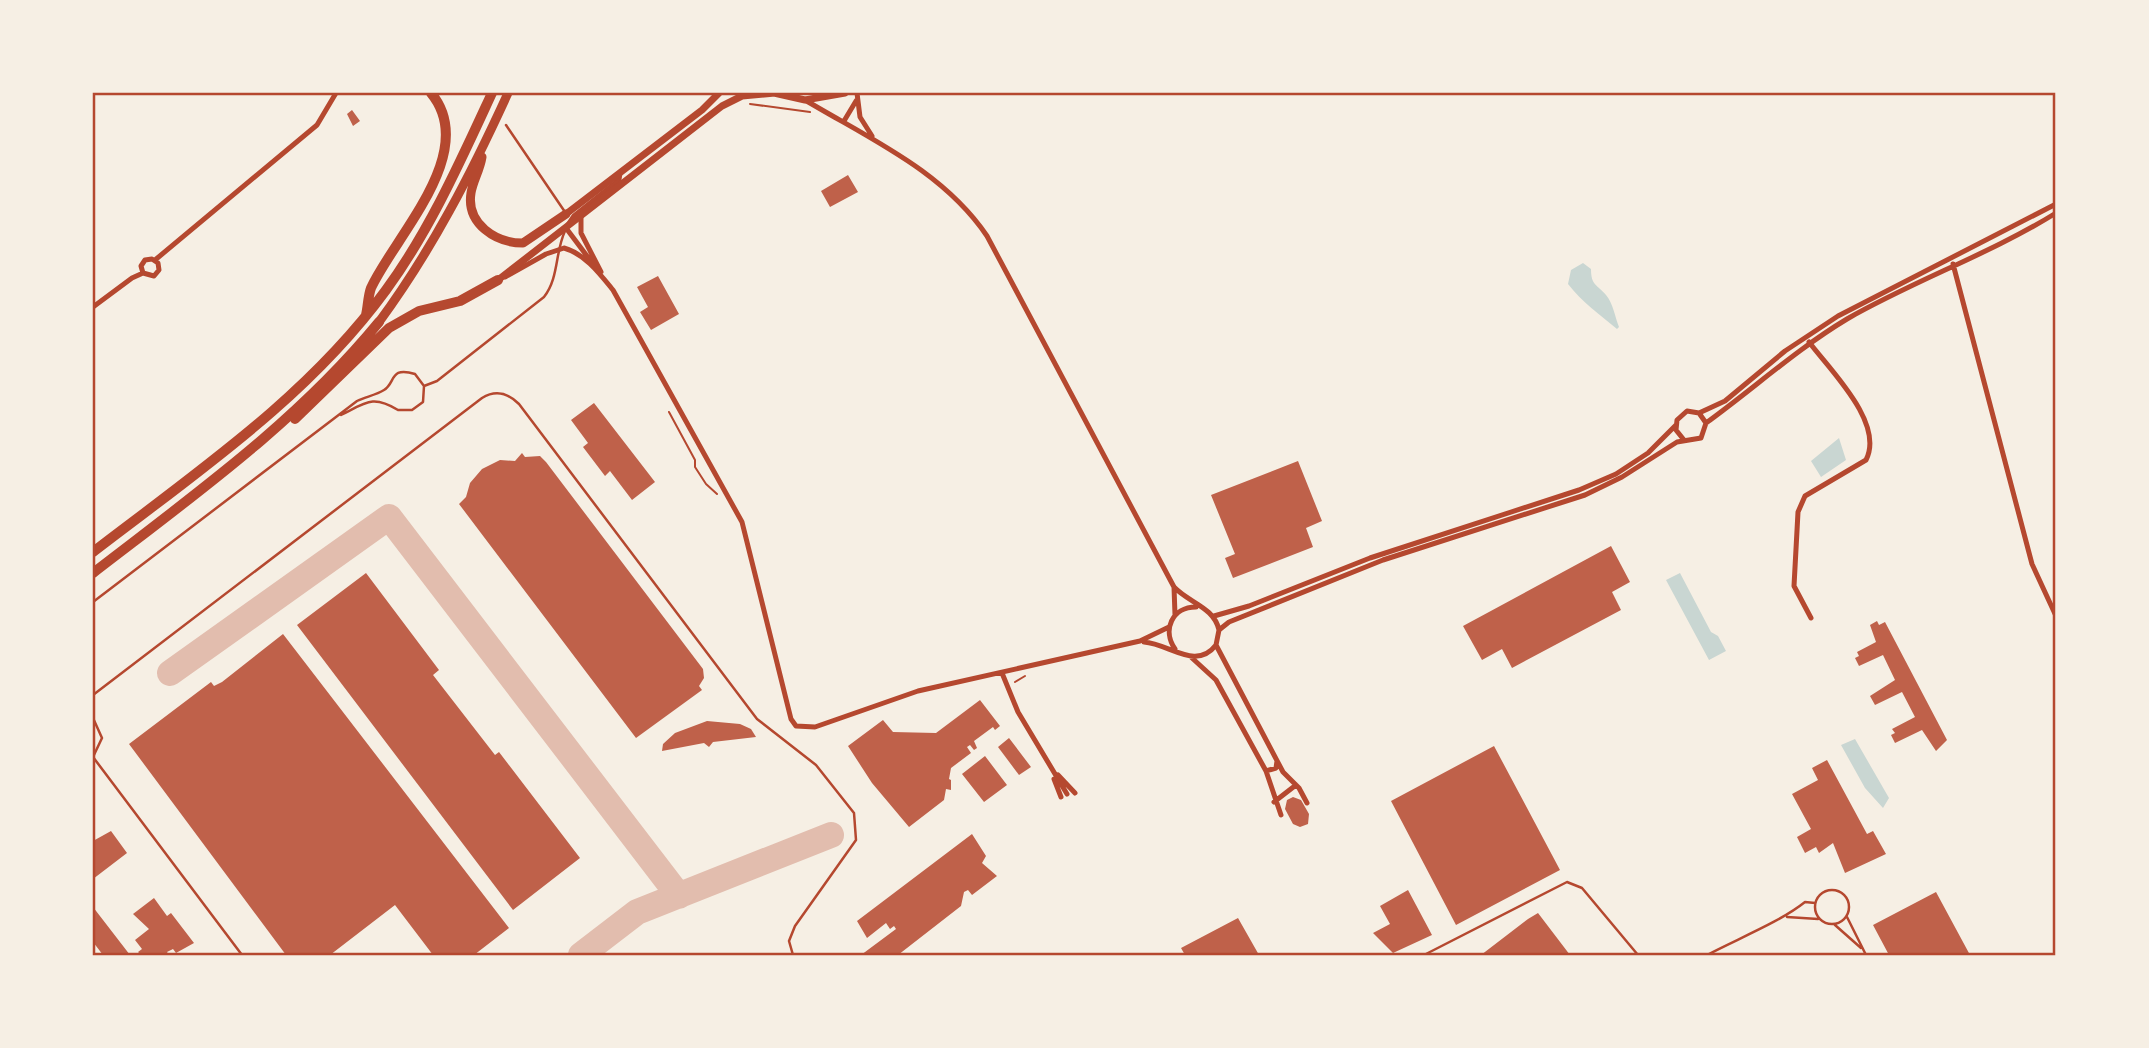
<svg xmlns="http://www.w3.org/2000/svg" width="2149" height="1048" viewBox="0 0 2149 1048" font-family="Karla,sans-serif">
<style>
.water{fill:#c9d6d2}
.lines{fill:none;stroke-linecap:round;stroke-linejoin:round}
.taxiway{stroke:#e2bdae;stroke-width:26}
.building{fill:#bf614a}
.path{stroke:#b5482f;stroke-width:2}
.service{stroke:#b5482f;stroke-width:2.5}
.minor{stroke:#b5482f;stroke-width:5}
.secondary{stroke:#b5482f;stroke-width:7}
.trunk{stroke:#b5482f;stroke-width:9}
.motorway{stroke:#b5482f;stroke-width:10}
.neatline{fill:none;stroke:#b5482f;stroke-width:2.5}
</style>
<rect width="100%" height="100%" fill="#f6efe4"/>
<path class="water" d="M1583,263L1591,269C1591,286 1597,284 1606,295C1613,303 1615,317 1619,327L1617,329C1600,315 1582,302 1568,284L1571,270Z
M1839,438L1846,460L1821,477L1811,461Z
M1680,573L1711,632L1718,636L1726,651L1709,660L1666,580Z
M1855,739L1889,798L1883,808L1865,788L1841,745Z"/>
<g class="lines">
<path class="taxiway" d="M170,673L389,517L679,896
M581,955L637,912L831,835"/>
</g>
<path class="building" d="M352,110L360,121L353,126L347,114Z
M848,175L858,192L830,207L821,191Z
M658,276L679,314L651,330L640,312L648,307L637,287Z
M594,403L655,482L632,500L610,471L605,476L583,447L588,443L571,420Z
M522,453L525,457L540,456L546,462L703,669L704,678L699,686L702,690L636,738L459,504L466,497L470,483L482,469L500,460L515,461Z
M1298,461L1322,521L1306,528L1313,547L1233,578L1225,558L1235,554L1211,495Z
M1611,546L1630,582L1612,592L1621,610L1512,668L1502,649L1482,660L1463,626Z
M366,573L439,670L433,675L495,755L499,752L580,858L513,910L297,625Z
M1877,621L1879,625L1885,622L1947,740L1936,751L1922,730L1895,743L1891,735L1895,733L1892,729L1915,717L1902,692L1875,705L1870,696L1895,680L1883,655L1859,666L1855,658L1859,656L1857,652L1876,642L1870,625Z
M283,634L509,928L474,955H433L395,905L330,955H286L129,744L211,682L214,686L222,682Z
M980,700L1000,726L995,730L993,727L974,741L977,748L974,750L970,745L967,747L971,753L951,768L949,779L951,780V790L946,789L944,800L909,827L872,783L848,746L883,720L893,732L936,733Z
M707,721L740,724L751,729L756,737L713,742L709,747L704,743L662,751L663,744L675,733Z
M1009,738L1031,767L1019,775L998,747Z
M1494,746L1560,870L1456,925L1391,801Z
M985,756L1007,785L984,802L962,774Z
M1827,760L1867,834L1873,831L1886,854L1845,873L1833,843L1819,853L1816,847L1805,853L1797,837L1811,829L1792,794L1818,780L1812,768Z
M1293,797L1301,800L1309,814L1308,824L1300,827L1293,824L1285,809L1287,800Z
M111,831L127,853L93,879V841Z
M972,834L986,856L982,863L997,876L972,895L968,890L964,892L961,906L898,955H861L896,929L894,926L890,929L886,923L867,938L857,921Z
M1408,890L1432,935L1393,953L1373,933L1390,924L1380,906Z
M1936,892L1970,955H1889L1873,925Z
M154,898L167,916L171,913L194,943L176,953L173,949L167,952L169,955H141L138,952L142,949L135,940L149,929L133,914Z
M93,907L130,955H103L93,942Z
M1538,913L1570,955H1481L1528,919Z
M1238,918L1259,955H1185L1181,948Z"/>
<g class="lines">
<path class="path" d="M750,104L810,112
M669,412L695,460V467L706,484L717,494
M1015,682L1025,676"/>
<path class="service" d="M506,125L565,212
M424,386L437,381L544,297C559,278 555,252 565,231
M93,602L357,401C365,397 376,395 384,390C396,383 389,366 415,374L424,386L423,402L412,410H398C373,395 367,402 341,415
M93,695L482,398C495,390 508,393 519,404L757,719L816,765L854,813L856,840L795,926L789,941L793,955
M93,718L102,738L93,757
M93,757L242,955
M1815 907a17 17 0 1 1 34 0a17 17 0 1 1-34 0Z
M1787,917L1818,919
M1847,917L1866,955
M1835,925L1861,948
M1424,955L1567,882L1582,888L1638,955
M1707,955C1737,939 1780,922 1805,902L1815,903"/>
<path class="minor" d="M857,93L860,117L872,136
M805,100C870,139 943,171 987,236L1174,587C1189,603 1214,607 1219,630L1216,645C1196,671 1170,644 1144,642
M844,121L856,101
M581,217V233L601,272
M155,260L317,125L336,93
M593,264L566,228L574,216L619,180L620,173
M1953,264L2032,564L2056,616
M505,277L546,254L564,248C585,254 600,274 613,290L742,522L791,719L796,726L815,727L918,691L1140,641L1169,627
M93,307L132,278L143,273L154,276L159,270L158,263L152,259L145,260L141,266L143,273
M1809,342C1830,370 1885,423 1866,460L1805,496L1798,512L1794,586L1811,618
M1699,413L1725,401L1785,351L1838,316L2056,204
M1706,423C1753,389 1797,349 1847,319C1915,280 1990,254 2056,213
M1174,587L1175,615
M1214,616L1249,606L1370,558L1579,490L1616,474L1648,453L1676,425
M1219,630L1229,622L1383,560L1585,495L1622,477L1677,442L1701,438L1706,423L1699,413L1687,411L1677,420L1676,430L1684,440
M1216,645L1283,772L1299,788L1307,803
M1175,649C1162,630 1172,607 1196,607
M1192,658L1216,680L1266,771L1276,768L1277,761
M1002,673L1018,712L1067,794
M1266,771L1281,815
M1058,775L1075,793
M1054,779L1061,797
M1274,802L1296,785"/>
<path class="secondary" d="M774,93L805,100L845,93
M566,214L702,110L719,93
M498,280L722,106L742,96L775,93"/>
<path class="trunk" d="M482,157C480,170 473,181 471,193C466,224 496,243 523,243L566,214
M379,322C432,250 471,174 508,93"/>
<path class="motorway" d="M366,315C368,307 368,296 371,288C395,236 480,152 431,93
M295,419L389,328L419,311L460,301L498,280
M93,552C197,472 308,397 386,290C430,230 461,160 492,93
M93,573C194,495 297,422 379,322"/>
</g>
<rect width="2149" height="1048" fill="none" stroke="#f6efe4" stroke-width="189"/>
<rect x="94" y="94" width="1960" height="860" class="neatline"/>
</svg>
